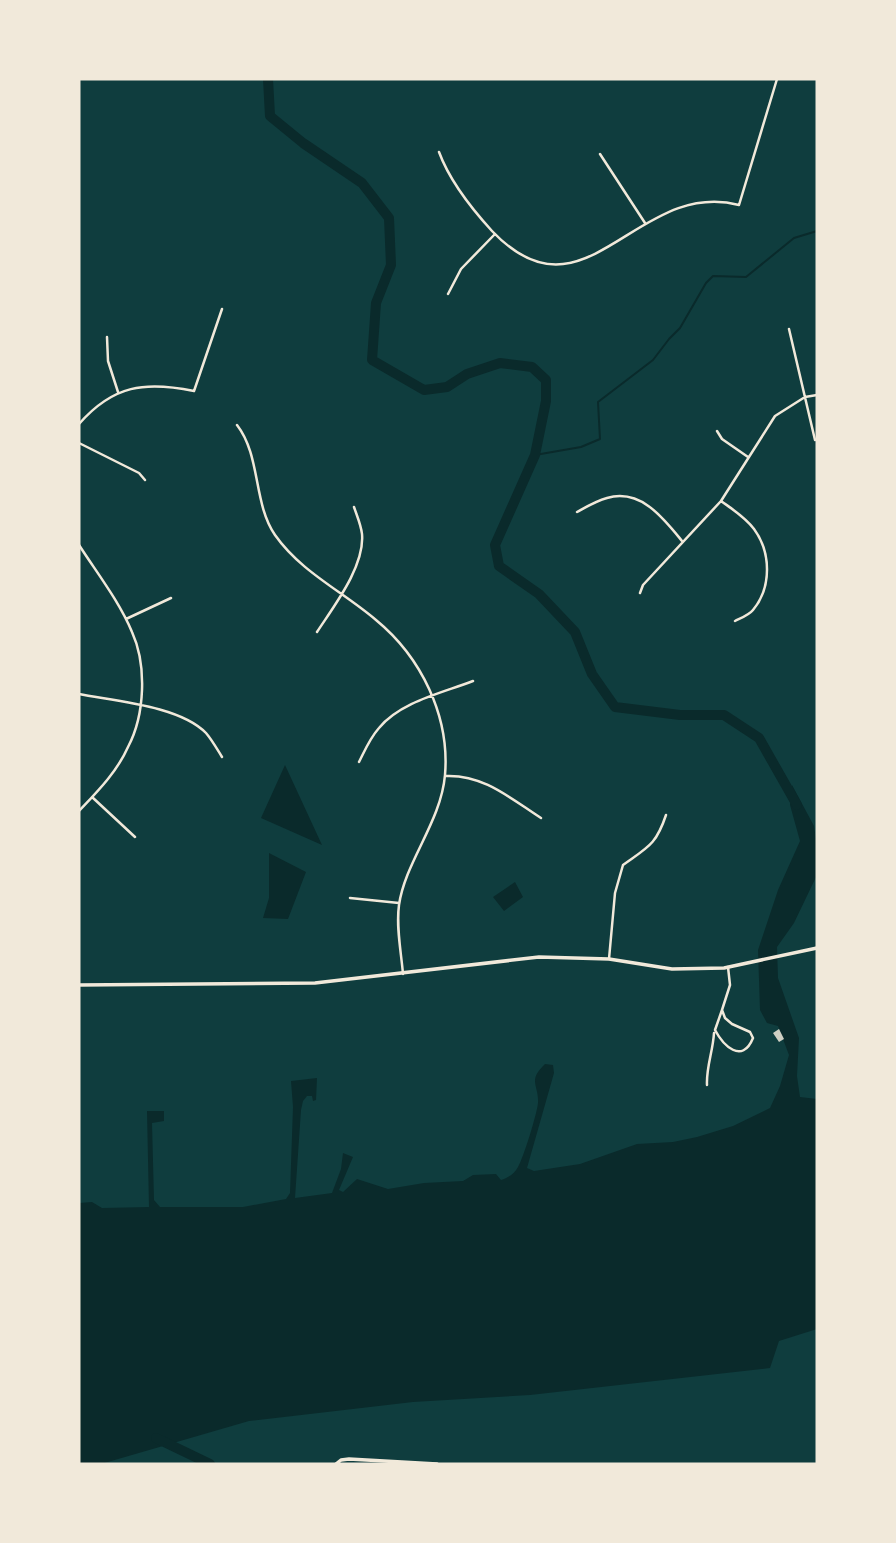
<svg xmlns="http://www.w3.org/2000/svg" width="896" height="1543" viewBox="0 0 896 1543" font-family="'Open Sans',sans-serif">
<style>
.water{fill:#0a2a2b}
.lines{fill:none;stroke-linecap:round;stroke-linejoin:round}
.stream{stroke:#0a2a2b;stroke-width:2}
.river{stroke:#0a2a2b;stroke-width:10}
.building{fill:#cfcfc3}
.minor{stroke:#f1e9da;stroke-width:2.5}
.tertiary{stroke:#f1e9da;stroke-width:3.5}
</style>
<rect width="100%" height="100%" fill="#0f3d3e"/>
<path class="water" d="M285,765L322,845L261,818Z
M792,785L814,826L817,846V875L794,923L777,947L778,978L799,1038L797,1076L800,1097L817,1099V1329L779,1341L770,1368L530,1395L413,1402L249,1421L101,1464H79V1203L92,1202L102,1208L149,1207L147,1111H164V1121L152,1123L154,1200L160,1207H243L286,1199L290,1193L293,1107L291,1081L317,1078L316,1100L313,1101L312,1096H307L303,1101L301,1110L295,1198L332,1193L341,1169L343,1153L353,1157L339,1190L343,1192L357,1179L388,1189L424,1183L463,1181L473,1175L496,1174L501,1180C508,1178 514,1174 518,1167C523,1159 537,1114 538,1103C539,1085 527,1081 545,1064L553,1065L554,1073L527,1168L534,1171L580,1164L637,1144L673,1142L697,1137L733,1126L770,1108L780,1086L789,1055L778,1026L767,1023L760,1010L758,950L778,890L800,841L790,805Z
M269,853L306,872L288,919L263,918L269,898Z
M515,882L523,897L504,911L493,897Z"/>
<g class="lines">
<path class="stream" d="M535,455L581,447L600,439L598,402L653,360L669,339L680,328L706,283L713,276L746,277L794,238L817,231"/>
<path class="river" d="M268,79L270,116L303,143L362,183L389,218L391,265L376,303L372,360L424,390L447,387L467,374L500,363L532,367L546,380V401L535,455L495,545L499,566L539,594L575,632L592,674L615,707L680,715H724L759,738L797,805
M156,1438L210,1464"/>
</g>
<path class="building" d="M779,1029L784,1039L779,1042L773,1033Z"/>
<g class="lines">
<path class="minor" d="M439,152C450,182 471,208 492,231C585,329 636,178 739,205L777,79
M600,154L645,223
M448,294L461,269L495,234
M789,329L815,440
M107,337L108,361L118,392
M79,424C113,385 145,381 194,391L222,309
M237,425C261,456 253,503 275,535C301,572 342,591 376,620C421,657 450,716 445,775C441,822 405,862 399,905C396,927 401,951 403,974
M717,431L722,439L748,457
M79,443L139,473L145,480
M721,501C732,509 745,517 754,529C771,552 772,587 753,610C749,615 741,618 735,621
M577,512C586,507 596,501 607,498C641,488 664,519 682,541
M79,545C97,573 119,601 132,632C147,665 145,715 128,747C117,772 97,792 79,811
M640,593L643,585L721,501L775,416L805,397L817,395
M126,619L171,598
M317,632C334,606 365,566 362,534C361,525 357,516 354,507
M79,694C115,701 180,706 206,733C212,740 217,749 222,757
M359,762C365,750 370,738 379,728C400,702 442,693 473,681
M445,776C483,774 510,798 541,818
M92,797L135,837
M350,898L399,903
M609,959L615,893L623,865C648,847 656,845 666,815
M722,1010L715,1030C723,1045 742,1065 753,1038L750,1032L732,1024L725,1018L722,1010L730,985L728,967
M707,1085C706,1068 713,1051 714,1033"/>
<path class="tertiary" d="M79,985L315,983L539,957L609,959L672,969L724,968L817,948
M336,1464L341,1460L349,1459L437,1464"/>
</g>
<rect width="896" height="1543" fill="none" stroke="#f1e9da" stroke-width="161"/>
</svg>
